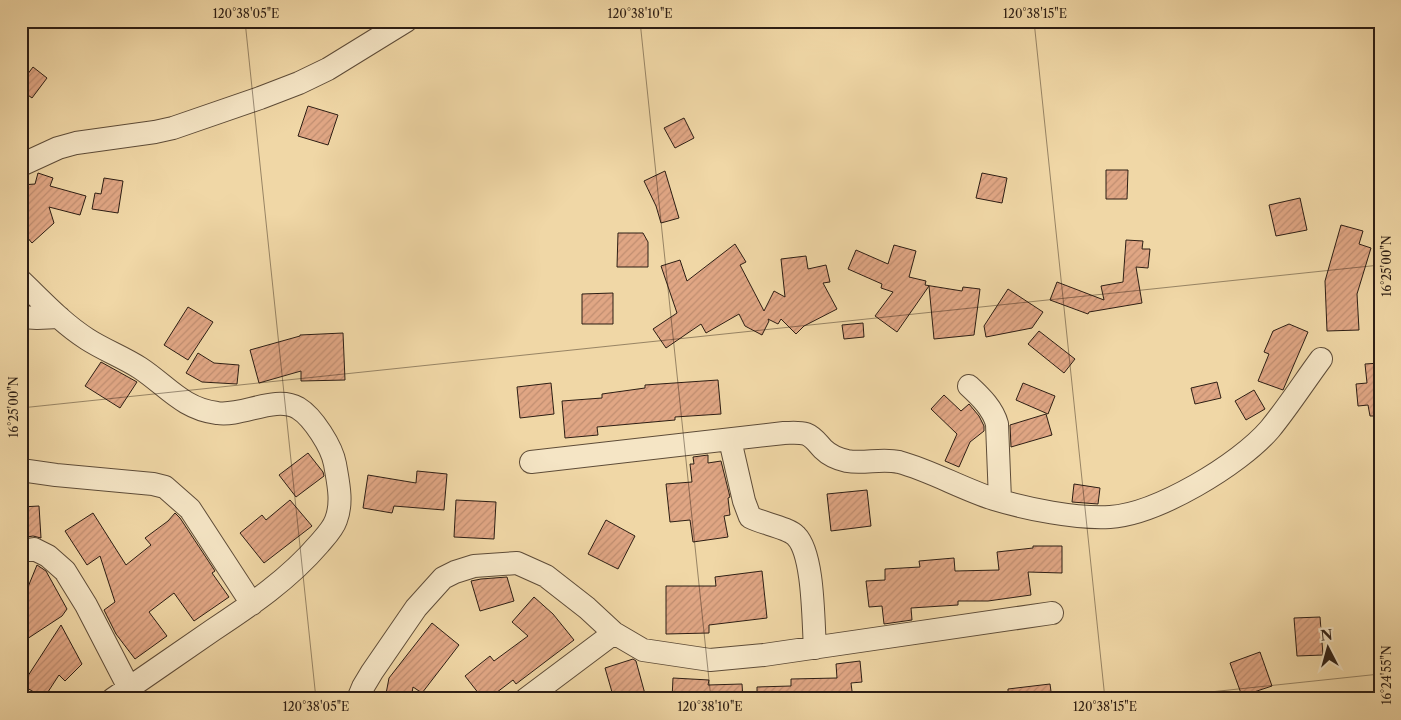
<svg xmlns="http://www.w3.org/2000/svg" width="1401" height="720" viewBox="0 0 1401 720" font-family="'Libre Caslon Text',serif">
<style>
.building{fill:url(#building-hatch);stroke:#2d1e14}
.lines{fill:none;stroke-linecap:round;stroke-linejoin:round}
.minor-casing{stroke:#5e4c38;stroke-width:24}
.minor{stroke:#f5e5c5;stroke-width:22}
.ticks{fill:none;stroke:#2d1e14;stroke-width:1;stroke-opacity:0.45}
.neatline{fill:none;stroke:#2d1e14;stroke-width:2}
.ticks-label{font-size:12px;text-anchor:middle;fill:#2d1e14}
</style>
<defs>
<pattern id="building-hatch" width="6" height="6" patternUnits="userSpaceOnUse" patternTransform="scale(1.25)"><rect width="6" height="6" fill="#e0a684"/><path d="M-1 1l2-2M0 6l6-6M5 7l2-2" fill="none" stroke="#c08e71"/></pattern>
</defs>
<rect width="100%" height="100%" fill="#f0d7a6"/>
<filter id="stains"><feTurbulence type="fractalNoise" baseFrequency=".004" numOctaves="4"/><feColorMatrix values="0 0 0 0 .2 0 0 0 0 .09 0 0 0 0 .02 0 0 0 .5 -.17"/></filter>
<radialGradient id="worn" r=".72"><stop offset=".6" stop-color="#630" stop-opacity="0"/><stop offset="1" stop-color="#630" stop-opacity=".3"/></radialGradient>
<path class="building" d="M33,67L47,78L32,98L21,90V83Z
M308,106L338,115L328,145L298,136Z
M684,118L694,138L675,148L664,128Z
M1106,170H1128L1127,199H1106Z
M665,171L679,218L661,223L656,206L644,181Z
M38,173L53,178L50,186L86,196L80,215L49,207L54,223L32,243L21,230V185L35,184Z
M982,173L1007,178L1002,203L976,198Z
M104,178L123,181L118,213L92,209L95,193L101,194Z
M1300,198L1307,230L1276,236L1269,205Z
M1341,225L1363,231L1359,244L1371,248L1357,294L1359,330L1327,331L1325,281Z
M618,233H643L648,242V267H617Z
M1126,240L1143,241L1142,249H1150L1148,268L1136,267L1142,303L1089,312L1088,314L1050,300L1057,282L1104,300L1101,286L1123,282Z
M735,244L746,262L740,265L764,311L774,291L785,297L781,259L806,256L808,269L826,265L830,282L823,283L837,309L804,326L796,334L781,319L778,324L768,319L769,321L762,335L745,326L739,314L706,333L701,324L666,348L653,329L677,313L661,266L680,260L687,281Z
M894,245L916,251L909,277L926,281L925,285L962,291L963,287L980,289L974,335L934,339L929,286L897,332L875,316L893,292L881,288L882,284L848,269L856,250L888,264Z
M1008,289L1043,312L1032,328L986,337L984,326Z
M613,293V324H582V294Z
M188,307L213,322L188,360L164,345Z
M863,323L864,337L844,339L842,325Z
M1289,324L1308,332L1283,390L1258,381L1269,354L1264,352L1273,331Z
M1039,331L1075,359L1064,373L1028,344Z
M343,333L345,380L301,381V371L259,383L250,350L300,336V335Z
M198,353L214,363L239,365L237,384L202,382L186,373Z
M101,362L137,382L120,408L85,386Z
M1380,363V416H1370L1368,405L1358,406L1356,384L1367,383L1365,364Z
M718,380L721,414L675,417V420L597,427L598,435L565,438L562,401L602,398V394L645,388V385Z
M1217,382L1221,398L1195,404L1191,388Z
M551,383L554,414L520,418L517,387Z
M1023,383L1055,396L1048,414L1016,400Z
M1254,390L1265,409L1246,420L1235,401Z
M944,395L961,411L969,404L979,416L984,426V431L970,442L959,467L945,461L957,434L931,409Z
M1046,414L1052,435L1011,447L1010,425Z
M308,453L323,472L324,476L296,497L279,475Z
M708,455V463L721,461L730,497L728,498L730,515L724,516L728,537L693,542L690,520L670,522L666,484L692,482L690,464H694L693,457Z
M417,471L447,474L444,510L394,506L392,513L363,508L368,475L416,483Z
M1074,484L1100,488L1098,504L1072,502Z
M867,490L871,526L831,531L827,494Z
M290,500L312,526L264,563L240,533L262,515L266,520Z
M456,500L496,502L494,539L454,537Z
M39,506L41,538L33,536L21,538V507Z
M93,513L126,565L151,545L145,538L168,521L175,513L180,518L215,571L212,573L229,597L194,621L174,593L149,612L167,636L135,659L116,634L104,610L115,602L100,556L87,565L65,531Z
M606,520L635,536L618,569L588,554Z
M1033,546H1062V573L1028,572L1031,595L988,601H958V605L911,608L912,620L884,624L882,606L869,607L866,581L885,580V569L920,567L919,561L954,558L955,571L999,570L997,552L1033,548Z
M37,565L46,571L67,609L62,616L27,639L21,630V624L28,619L21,609V604Z
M762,571L767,618L709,625V633L666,634V586H716L715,577Z
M507,577L514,601L480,611L471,581L481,579Z
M534,597L553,614L574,640L516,684L513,680L488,699H483L465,676L490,656L494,661L528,636L512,622Z
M1320,617L1323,655L1297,656L1294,618Z
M432,623L459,645L422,693L413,687L411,699H385L389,678Z
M61,625L82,664L65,681L59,675L44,698L22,685Z
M1260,652L1272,686L1242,696L1230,663Z
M633,659L636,661L645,694L629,699H614L605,668Z
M860,661L862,682L851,683L853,699H757V687L791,686V679L837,678L836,664Z
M673,678L709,680L708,685L742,684L743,699H672Z
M1050,684L1052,699H1008V689Z"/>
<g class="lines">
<defs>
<path id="minor" d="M21,165L58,148L76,143L155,132L173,128L260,98L299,83L328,69L406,21
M21,281C42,301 62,323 87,339C104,350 123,357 140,368C166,385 183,409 217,413C242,417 275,395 298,408C313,417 332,447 335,464C338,482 343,502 336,520C333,529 325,537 319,544C289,579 251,605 213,630C180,653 146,676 113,699
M21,317L37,318L59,317
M969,386C981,397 993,409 997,424L1000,500
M730,440L744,501L750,517C761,523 789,528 796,536C814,554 813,621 815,648
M531,462L784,433C791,433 799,432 806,434C814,437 818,444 823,449C829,455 838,459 847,461C864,464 882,458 899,462C932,471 962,489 994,499C1027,509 1076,519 1110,517C1157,514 1239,465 1270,429C1288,407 1304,382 1321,359
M21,470L56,475L153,484L165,487L190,509L252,604
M21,551L34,549L48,556L65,571L86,605L129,688
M358,699L363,687L372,672L416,608L443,578L455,572L474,566L517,563L546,576L587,608L614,633L643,650L710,660L764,655L1052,613
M526,699L614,633"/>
</defs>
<use href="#minor" class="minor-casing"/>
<use href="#minor" class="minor"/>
</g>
<path class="ticks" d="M245,21L316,699M640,21L711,699M1034,21L1105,699M21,408L1380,265M1144,699L1380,674"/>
<rect width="1401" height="720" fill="none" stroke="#f0d7a6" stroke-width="55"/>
<g transform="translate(1328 648) rotate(354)" stroke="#f5e5c5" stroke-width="4" paint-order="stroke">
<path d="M0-4L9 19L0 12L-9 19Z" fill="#2d1e14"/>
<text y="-8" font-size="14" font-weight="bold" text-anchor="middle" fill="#2d1e14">N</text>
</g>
<rect x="28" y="28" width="1346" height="664" class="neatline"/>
<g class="ticks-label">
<text x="246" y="18">120°38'05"E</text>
<text x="640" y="18">120°38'10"E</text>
<text x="1035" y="18">120°38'15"E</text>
<text transform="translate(1387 266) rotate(-90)" y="4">16°25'00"N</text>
<text transform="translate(14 407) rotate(-90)" y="4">16°25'00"N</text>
<text transform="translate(1387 675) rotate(-90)" y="4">16°24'55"N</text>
<text x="316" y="711">120°38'05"E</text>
<text x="710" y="711">120°38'10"E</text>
<text x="1105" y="711">120°38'15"E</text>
</g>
<rect width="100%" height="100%" filter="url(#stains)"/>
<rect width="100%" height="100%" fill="url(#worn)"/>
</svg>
